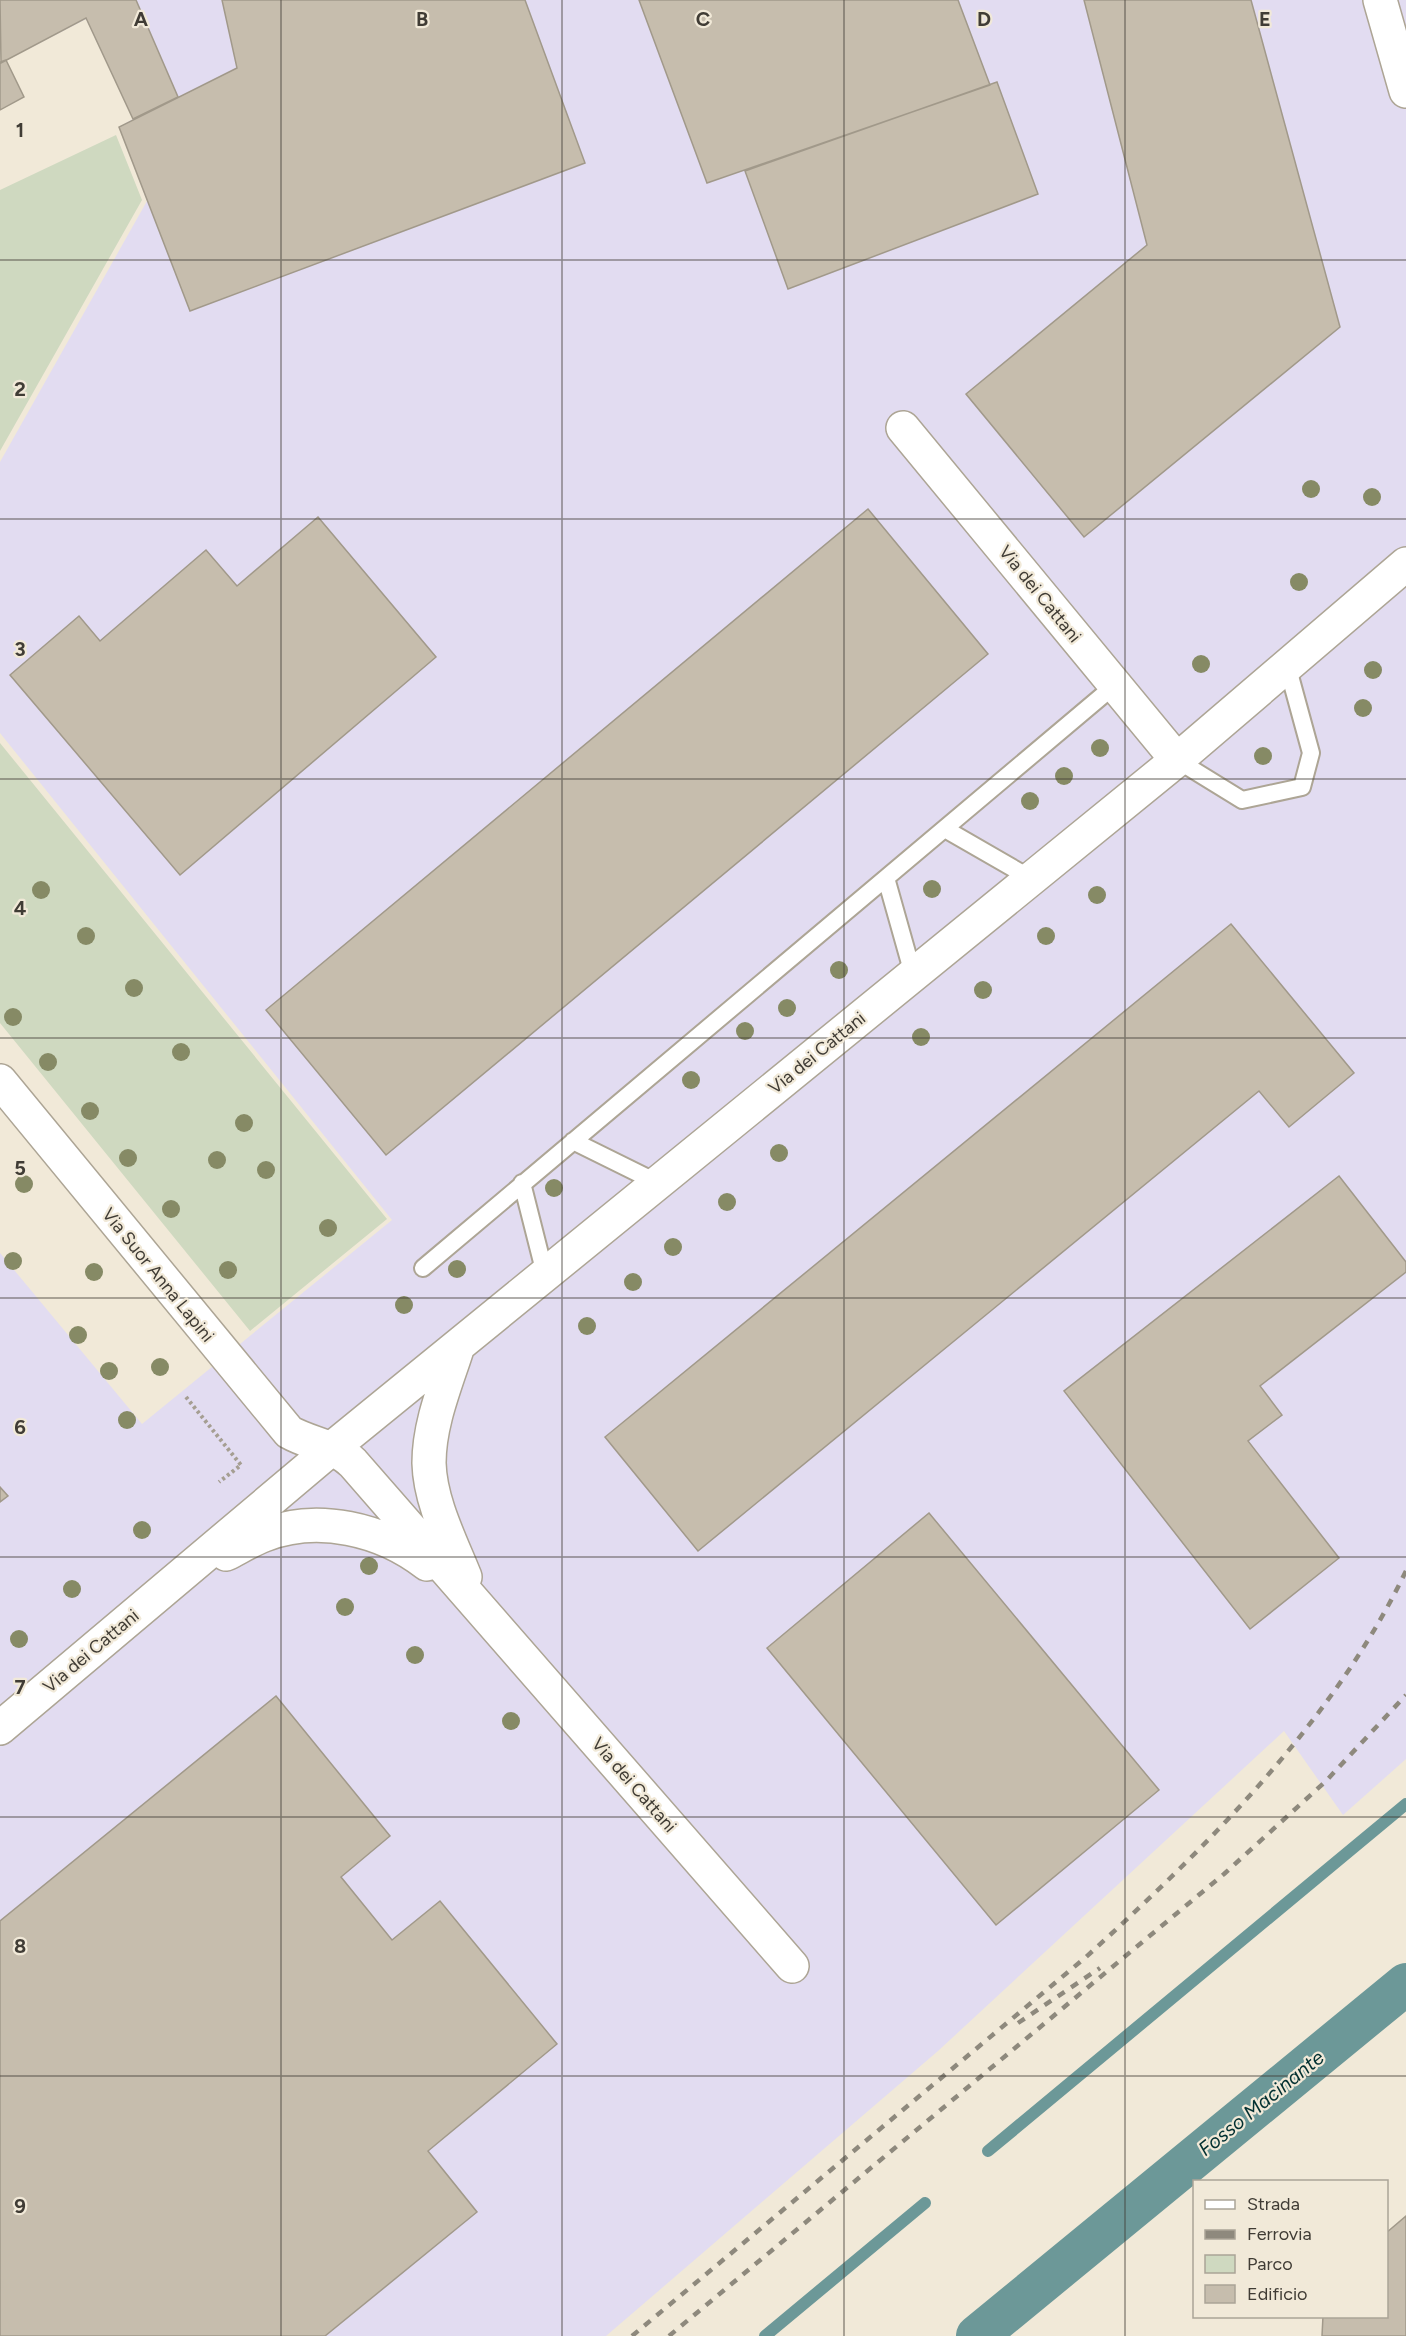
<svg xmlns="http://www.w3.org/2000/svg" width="1406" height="2336" viewBox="0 0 1406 2336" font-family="Figtree,sans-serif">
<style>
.industrial{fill:#e2dcf1}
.green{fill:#cfd9c0}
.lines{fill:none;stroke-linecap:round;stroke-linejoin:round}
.stream{stroke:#6c9898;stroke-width:12}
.canal{stroke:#6c9898;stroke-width:42}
.building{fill:#c6bdad;stroke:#a1998a;stroke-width:1.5}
.lane-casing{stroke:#ada595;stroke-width:20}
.street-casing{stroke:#ada595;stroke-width:36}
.path{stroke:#a59e92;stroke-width:4;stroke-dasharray:3 3;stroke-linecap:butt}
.lane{stroke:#fff;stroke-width:16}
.street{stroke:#fff;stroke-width:33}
.rail{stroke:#8e897d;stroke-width:4.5;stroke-dasharray:8 8;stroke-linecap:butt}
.tree{fill:#868a65}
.grid{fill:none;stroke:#403c35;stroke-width:1.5;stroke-opacity:0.55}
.labels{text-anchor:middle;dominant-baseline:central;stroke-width:4.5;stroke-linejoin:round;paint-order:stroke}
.street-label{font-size:18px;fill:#403c35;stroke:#f1e9d8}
.water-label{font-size:20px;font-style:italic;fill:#023031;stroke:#f1e9d8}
.grid-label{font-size:20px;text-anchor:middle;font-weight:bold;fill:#403c35;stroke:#f1e9d8;stroke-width:4.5;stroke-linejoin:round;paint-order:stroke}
</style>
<rect width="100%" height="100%" fill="#f1e9d8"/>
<path class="industrial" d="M0,0H1406V1759L1343,1815L1284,1731L938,2051L606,2336H0V1253L142,1424L392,1220L0,733V462L147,201L119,127L133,119L86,19L1,63Z"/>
<path class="green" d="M116,135L142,200L0,451V190Z
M0,743L387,1219L250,1331L0,1023Z"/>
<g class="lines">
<path class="stream" d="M988,2151L1406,1804
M765,2336L925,2203"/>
<path class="canal" d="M977,2336L1406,1984"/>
</g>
<path class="building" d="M0,0H136L178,97L133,119L86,18L1,63Z
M222,0H525L585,163L190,311L119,127L237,68Z
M639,0H958L990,85L707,183Z
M1084,0H1251L1340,327L1084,537L966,394L1147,245Z
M6,60L24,97L0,110V62Z
M997,82L1038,194L788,289L745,171Z
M868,509L988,654L386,1155L266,1010Z
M318,517L436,657L180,875L10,675L79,616L100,641L206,550L237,586Z
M1231,924L1354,1073L1289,1127L1259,1091L698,1551L605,1437Z
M1339,1176L1406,1262V1272L1260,1386L1282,1415L1248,1441L1339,1558L1250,1629L1064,1391Z
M0,1487L8,1496L0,1502Z
M929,1513L1159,1790L996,1925L767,1648Z
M276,1696L390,1836L341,1877L392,1940L440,1901L557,2044L428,2151L477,2212L325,2336H0V1921Z
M1406,2216V2336H1322L1323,2316H1386V2233Z"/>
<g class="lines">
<defs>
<path id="lane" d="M1177,760L1242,800L1302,787L1311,753L1287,665
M945,829L1030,878
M886,878L913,974
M573,1141L658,1183
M522,1183L545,1274
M423,1268L1115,685"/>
<path id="street" d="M1380,0L1406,91
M903,428L1177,760
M0,1081L289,1432C310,1444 336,1446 353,1463L792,1966
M458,1346C446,1384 429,1423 429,1463C430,1502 451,1542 465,1577
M226,1554C238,1548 251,1540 264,1535C318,1514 382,1529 427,1564
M0,1728L331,1449L1177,760L1406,564"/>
</defs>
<use href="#lane" class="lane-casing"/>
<use href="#street" class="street-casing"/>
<path class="path" d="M186,1397L241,1465L219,1482"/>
<use href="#lane" class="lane"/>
<use href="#street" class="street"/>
<path class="rail" d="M1018,2023L1100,1968
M632,2336L1086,1957C1209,1845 1333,1722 1406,1571
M669,2336L1224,1874L1326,1781L1406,1695"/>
</g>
<g class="tree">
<circle cx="1311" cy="489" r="9"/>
<circle cx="1372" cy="497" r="9"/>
<circle cx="1299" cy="582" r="9"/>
<circle cx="1201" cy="664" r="9"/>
<circle cx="1373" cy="670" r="9"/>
<circle cx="1363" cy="708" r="9"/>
<circle cx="1100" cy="748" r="9"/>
<circle cx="1263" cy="756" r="9"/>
<circle cx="1064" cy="776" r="9"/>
<circle cx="1030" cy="801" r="9"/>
<circle cx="932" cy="889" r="9"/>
<circle cx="41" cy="890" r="9"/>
<circle cx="1097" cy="895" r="9"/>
<circle cx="86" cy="936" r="9"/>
<circle cx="1046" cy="936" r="9"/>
<circle cx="839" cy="970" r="9"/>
<circle cx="134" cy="988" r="9"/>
<circle cx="983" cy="990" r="9"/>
<circle cx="787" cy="1008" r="9"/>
<circle cx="13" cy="1017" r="9"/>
<circle cx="745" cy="1031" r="9"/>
<circle cx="921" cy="1037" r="9"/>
<circle cx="181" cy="1052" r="9"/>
<circle cx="48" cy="1062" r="9"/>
<circle cx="691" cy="1080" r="9"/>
<circle cx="90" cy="1111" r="9"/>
<circle cx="244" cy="1123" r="9"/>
<circle cx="779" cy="1153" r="9"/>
<circle cx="128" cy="1158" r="9"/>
<circle cx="217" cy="1160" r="9"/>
<circle cx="266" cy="1170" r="9"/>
<circle cx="24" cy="1184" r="9"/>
<circle cx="554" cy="1188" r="9"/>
<circle cx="727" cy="1202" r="9"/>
<circle cx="171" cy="1209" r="9"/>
<circle cx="328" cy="1228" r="9"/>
<circle cx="673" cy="1247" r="9"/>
<circle cx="13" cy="1261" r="9"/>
<circle cx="457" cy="1269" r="9"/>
<circle cx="228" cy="1270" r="9"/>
<circle cx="94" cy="1272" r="9"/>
<circle cx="633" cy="1282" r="9"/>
<circle cx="404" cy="1305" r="9"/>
<circle cx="587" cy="1326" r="9"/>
<circle cx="78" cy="1335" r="9"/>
<circle cx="160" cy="1367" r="9"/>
<circle cx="109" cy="1371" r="9"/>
<circle cx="127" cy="1420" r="9"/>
<circle cx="142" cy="1530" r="9"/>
<circle cx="369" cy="1566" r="9"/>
<circle cx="72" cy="1589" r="9"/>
<circle cx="345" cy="1607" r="9"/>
<circle cx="19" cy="1639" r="9"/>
<circle cx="415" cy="1655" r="9"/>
<circle cx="511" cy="1721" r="9"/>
</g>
<path class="grid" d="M281,0V2336M562,0V2336M844,0V2336M1125,0V2336M0,260H1406M0,519H1406M0,779H1406M0,1038H1406M0,1298H1406M0,1557H1406M0,1817H1406M0,2076H1406"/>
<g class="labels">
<g class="street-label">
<text transform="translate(1040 594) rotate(51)">Via dei Cattani</text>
<text transform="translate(817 1053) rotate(-39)">Via dei Cattani</text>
<text transform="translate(158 1275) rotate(51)">Via Suor Anna Lapini</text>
<text transform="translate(91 1651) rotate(-40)">Via dei Cattani</text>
<text transform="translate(634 1785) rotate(49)">Via dei Cattani</text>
</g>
<g class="water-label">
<text transform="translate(1261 2103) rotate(-39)">Fosso Macinante</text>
</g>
</g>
<g class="grid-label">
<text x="141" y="26">A</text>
<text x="422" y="26">B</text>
<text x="703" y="26">C</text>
<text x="984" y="26">D</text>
<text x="1265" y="26">E</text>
<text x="20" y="137">1</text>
<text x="20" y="396">2</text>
<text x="20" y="656">3</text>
<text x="20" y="915">4</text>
<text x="20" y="1175">5</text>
<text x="20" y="1434">6</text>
<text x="20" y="1694">7</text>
<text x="20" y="1953">8</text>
<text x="20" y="2213">9</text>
</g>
<rect x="1193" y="2180" width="195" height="138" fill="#f1e9d8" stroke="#aaa497" stroke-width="1.5"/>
<rect x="1205" y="2200" width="30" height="9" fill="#ffffff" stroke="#aaa497" stroke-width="1.5"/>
<text x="1247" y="2210" font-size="18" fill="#403c35">Strada</text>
<rect x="1205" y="2230" width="30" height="9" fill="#8e897d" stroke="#aaa497" stroke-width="1.5"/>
<text x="1247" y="2240" font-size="18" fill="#403c35">Ferrovia</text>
<rect x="1205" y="2255" width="30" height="18" fill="#cfd9c0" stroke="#aaa497" stroke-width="1.5"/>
<text x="1247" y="2270" font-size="18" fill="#403c35">Parco</text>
<rect x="1205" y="2285" width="30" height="18" fill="#c6bdad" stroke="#aaa497" stroke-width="1.5"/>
<text x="1247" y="2300" font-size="18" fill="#403c35">Edificio</text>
</svg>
